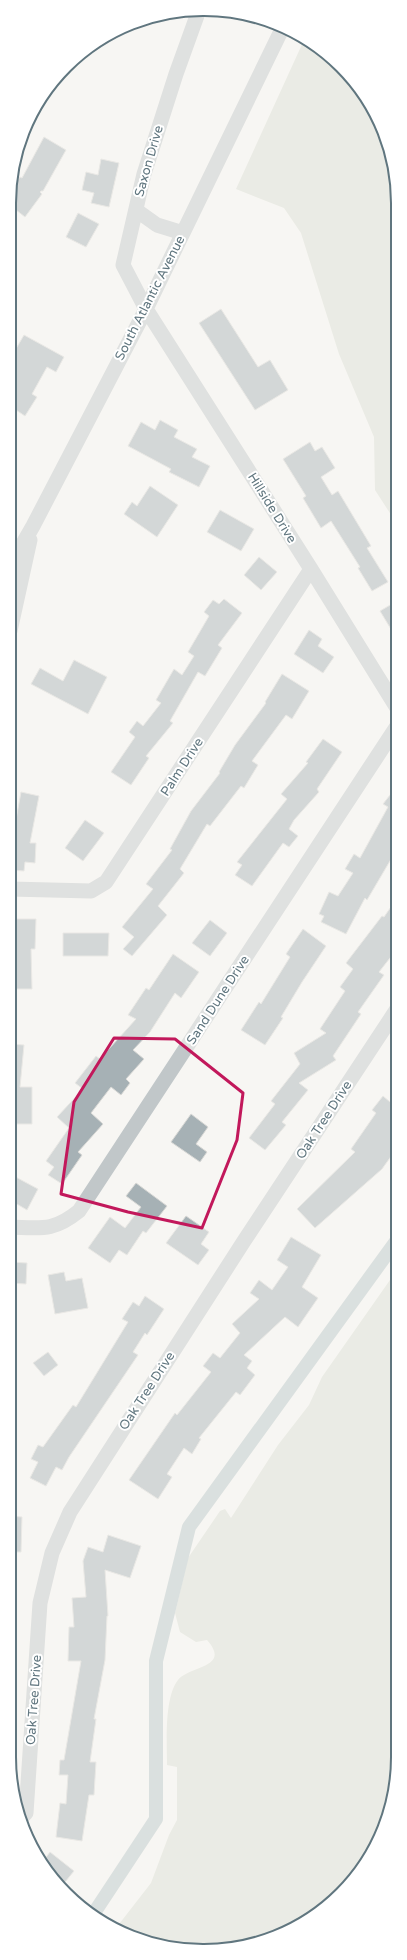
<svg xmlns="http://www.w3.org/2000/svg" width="407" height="1960" viewBox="0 0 407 1960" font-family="'Varela Round',sans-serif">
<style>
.green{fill:#d9ded4}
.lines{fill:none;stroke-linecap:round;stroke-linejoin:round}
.canal{stroke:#b7c6c8;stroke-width:14}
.building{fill:#a6b1b5;stroke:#d8d8d5}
.minor{stroke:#c1c7c9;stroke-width:15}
.marked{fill:none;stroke:#c2185b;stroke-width:3;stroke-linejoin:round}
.labels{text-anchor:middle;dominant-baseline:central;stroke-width:4;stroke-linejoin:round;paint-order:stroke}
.street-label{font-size:13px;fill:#60767f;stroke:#fff}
.rim{fill:none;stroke:#60767f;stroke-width:2}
</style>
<rect width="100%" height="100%" fill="#f7f6f3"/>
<path class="green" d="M304,40L341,66L378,118L398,191L397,524L375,490L374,437L339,354L301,233L284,208L236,189Z
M397,1270L396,1782L378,1843L332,1903L266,1941L191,1951L129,1936L116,1928L151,1883L169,1835L177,1820V1767L167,1765C167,1742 164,1698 178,1680C189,1666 232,1668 207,1640L196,1642L180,1632L175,1613L188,1558L220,1511L225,1509L231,1518L278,1445L309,1405L322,1377Z"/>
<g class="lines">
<path class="canal" d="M94,1913L156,1819V1661L189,1527L397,1240"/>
</g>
<path class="building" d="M44,137L66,150L43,191H41L40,192L42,194L25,217L11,206V190L20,177L22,178Z
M101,159L119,163L109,207L91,203L94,193L82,190L86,172L98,175Z
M78,213L99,224L86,247L66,237Z
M221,309L258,367L270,360L288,390L255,410L199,323Z
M24,335L64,357L56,372L47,367L32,394L37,397L25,416L10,406V359Z
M160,420L178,430L174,437L197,449L192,457L210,466L199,487L169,472L171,469L128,446L141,422L155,430Z
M310,442L315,451L322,447L335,468L321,477L332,495L338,491L371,546L367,548L388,582L372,591L358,568L360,567L331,521L321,528L303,498L306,496L283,459Z
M150,486L178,505L157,537L124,514L132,502L137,506Z
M220,510L254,529L241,551L207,532Z
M259,557L277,572L261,590L244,575Z
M224,599L242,613L218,645L222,648L205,676L198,672L170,721L173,723L146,756L149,758L131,785L111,772L135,737L129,732L137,721L143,726L161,703L156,700L174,669L182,675L194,656L188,652L209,616L204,612L213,600L219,604Z
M397,601V639L380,611Z
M309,630L322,639L318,646L334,657L323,673L294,654Z
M74,660L107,677L88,714L31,684L40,668L63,681Z
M282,674L309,691L292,719L286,715L252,761L258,765L244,788L241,786L210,826L207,824L180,869L184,873L158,906L167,915L132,956L123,949L134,937L122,927L153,889L146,884L172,850L170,849L191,811L220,773L219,772L235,745L266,703L265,702Z
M323,739L342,752L317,789L319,792L294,820L289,829L298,836L289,847L283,843L252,886L235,875L242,865L237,862L287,799L281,794L308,763L306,762Z
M397,786V849L367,900L365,898L346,934L321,922L324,916L319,914L329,892L338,896L353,873L345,869L354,854L360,858L388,807L383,804Z
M21,792L39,796L30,843H36L35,863L25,862L24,871L10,870V842H12Z
M85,820L104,833L83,861L65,848Z
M397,898V949L379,972L384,975L358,1012L361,1014L333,1056L336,1060L299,1083L308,1090L282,1122L286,1125L265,1150L249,1138L275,1104L271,1101L300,1064L294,1053L326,1033L320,1029L345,991L340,987L353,969L346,963L382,916L384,917Z
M10,919H36L35,949H31L32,989H10Z
M210,920L227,933L210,956L192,943Z
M303,929L326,946L302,982L281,1017L283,1018L265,1045L241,1030L259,1002L261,1004L290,957L286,954Z
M63,933H109L108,956H63Z
M173,954L199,972L181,998L175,993L150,1032L133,1050L144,1059L126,1079L130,1083L121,1095L111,1087L91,1113L103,1124L78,1152L82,1155L62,1184L48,1175L54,1167L46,1161L69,1128L57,1117L83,1089L75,1083L96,1056L100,1059L136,1019L128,1015L146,988L149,990Z
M10,1044L24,1045L20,1087H32V1124H10Z
M383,1096L397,1108V1148L382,1169L315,1228L297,1209L355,1152L351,1149L376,1113L372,1110Z
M191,1114L208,1127L196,1144L207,1152L200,1162L171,1142Z
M10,1174L38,1189L27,1210L10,1200Z
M136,1183L167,1206L146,1233L143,1231L127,1255L119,1250L110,1263L88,1248L110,1217L125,1228L141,1207L126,1196Z
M186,1216L209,1232L201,1244L209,1250L198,1265L166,1243Z
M291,1237L321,1255L302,1287L318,1298L298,1327L285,1317L244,1355L252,1361L247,1368L255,1375L240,1395L236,1392L199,1438L201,1439L192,1454L184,1448L167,1474L172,1477L158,1499L129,1480L175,1413L177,1415L211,1372L203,1366L213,1353L220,1358L240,1333L232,1324L259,1299L250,1293L259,1280L272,1290L288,1267L277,1260Z
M10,1262L27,1263L26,1284L9,1283Z
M64,1272L66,1281L82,1278L88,1308L55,1314L48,1275Z
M145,1296L164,1309L147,1335L145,1333L133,1352L138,1355L69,1457L62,1470L56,1467L46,1486L30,1478L38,1462L31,1459L38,1445L43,1447L73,1405L76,1407L128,1322L122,1319L133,1302L139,1306Z
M48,1352L58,1365L44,1376L33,1363Z
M9,1516L22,1517L21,1552H9Z
M108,1535L141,1546L130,1578L105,1570L108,1616H107L105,1660L94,1719H96L90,1762H96L94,1795H89L82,1841L56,1837L60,1803L66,1804L68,1775H59L60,1760H64L81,1661H68L69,1627H74L72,1598L86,1597L83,1561L88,1547L103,1552Z
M50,1852L74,1871L61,1887L44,1860Z"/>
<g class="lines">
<path class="minor" d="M198,13L176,74L144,174L123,265L146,309L311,569L397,708
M136,210L157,225L183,233
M10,566L33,526L146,309L283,27
M10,631L30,540
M10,889L91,891L106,882L311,569
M10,1227C41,1228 53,1232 79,1211L397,726
M21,1818L26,1813L40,1603L52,1553L70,1512L244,1241L397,1009"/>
</g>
<path d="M0 0H407V1960H0ZM114,1038L175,1039L243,1093L237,1140L202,1228L128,1212L61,1194L74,1102Z" fill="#f7f6f3" fill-opacity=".55" fill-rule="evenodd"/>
<path class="marked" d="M114,1038L175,1039L243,1093L237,1140L202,1228L128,1212L61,1194L74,1102Z"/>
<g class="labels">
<g class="street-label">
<text transform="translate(149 161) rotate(-74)">Saxon Drive</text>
<text transform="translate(150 298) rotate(-63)">South Atlantic Avenue</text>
<text transform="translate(272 508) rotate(58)">Hillside Drive</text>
<text transform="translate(182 767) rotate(-57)">Palm Drive</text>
<text transform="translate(218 1000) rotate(-57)">Sand Dune Drive</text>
<text transform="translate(324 1120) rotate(-57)">Oak Tree Drive</text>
<text transform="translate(147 1391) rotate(-57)">Oak Tree Drive</text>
<text transform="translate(34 1700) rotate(-86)">Oak Tree Drive</text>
</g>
</g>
<path d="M0 0H407V1960H0ZM203 16H204A187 187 0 0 1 391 203V1757A187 187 0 0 1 204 1944H203A187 187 0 0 1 16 1757V203A187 187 0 0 1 203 16Z" fill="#fff" fill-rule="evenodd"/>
<path class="rim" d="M203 16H204A187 187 0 0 1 391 203V1757A187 187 0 0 1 204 1944H203A187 187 0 0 1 16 1757V203A187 187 0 0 1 203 16Z"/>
</svg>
